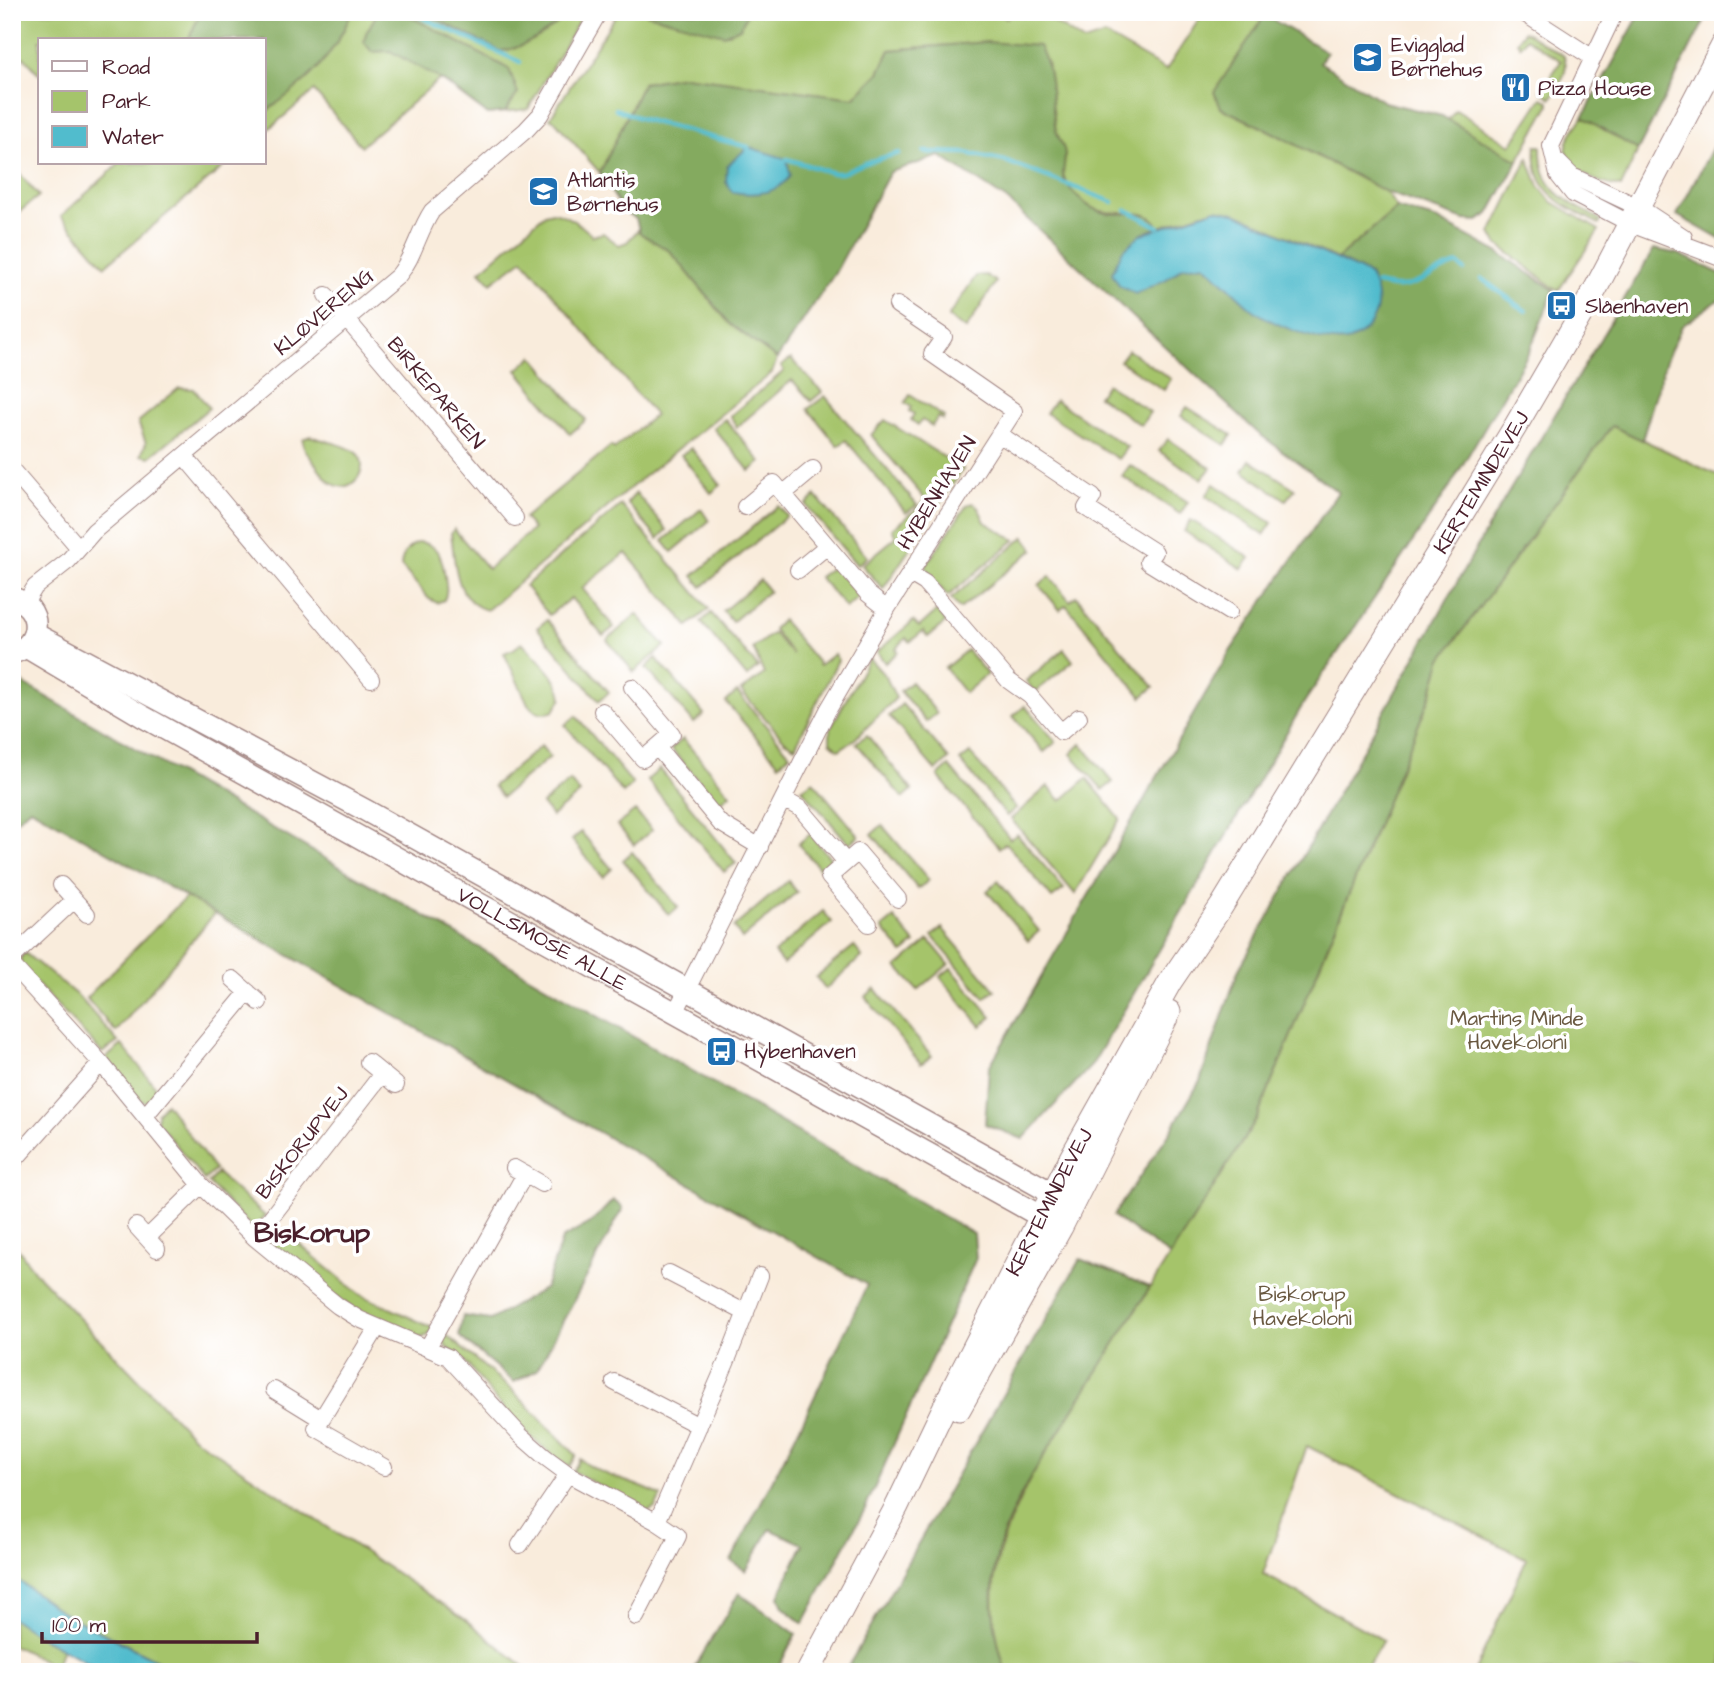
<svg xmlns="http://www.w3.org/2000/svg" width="1735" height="1684" viewBox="0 0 1735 1684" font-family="'Architects Daughter',sans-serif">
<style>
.green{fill:#a5c46b;stroke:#78724b;stroke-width:2}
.forest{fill:#84aa5f;stroke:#676445;stroke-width:2}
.water{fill:#51bccd;stroke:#4e6e7c;stroke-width:2}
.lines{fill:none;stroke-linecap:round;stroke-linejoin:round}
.stream{stroke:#51bccd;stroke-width:4.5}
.minor-casing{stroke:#a28684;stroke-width:18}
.tertiary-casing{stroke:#a28684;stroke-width:24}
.secondary-casing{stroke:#a28684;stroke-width:25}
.minor{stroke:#fff;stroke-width:16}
.tertiary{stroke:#fff;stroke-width:21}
.secondary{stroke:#fff;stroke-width:23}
.labels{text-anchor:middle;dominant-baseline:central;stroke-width:7;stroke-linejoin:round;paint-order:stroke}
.poi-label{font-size:21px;fill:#4a1f2b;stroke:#fff;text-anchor:start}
.street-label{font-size:21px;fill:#4a1f2b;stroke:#fff}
.park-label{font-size:21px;fill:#6a5941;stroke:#fff}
.district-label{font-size:28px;font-weight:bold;fill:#4a1f2b;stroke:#fff}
</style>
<rect width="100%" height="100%" fill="#fff"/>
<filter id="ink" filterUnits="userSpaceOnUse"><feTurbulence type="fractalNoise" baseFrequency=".0143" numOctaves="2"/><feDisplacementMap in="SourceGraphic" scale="14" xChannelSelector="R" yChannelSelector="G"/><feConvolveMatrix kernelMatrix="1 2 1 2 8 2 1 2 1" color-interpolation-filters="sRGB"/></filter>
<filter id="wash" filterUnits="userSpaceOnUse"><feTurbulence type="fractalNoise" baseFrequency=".00686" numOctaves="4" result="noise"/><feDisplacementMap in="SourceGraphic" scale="28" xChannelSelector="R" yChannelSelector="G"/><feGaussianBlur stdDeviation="1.57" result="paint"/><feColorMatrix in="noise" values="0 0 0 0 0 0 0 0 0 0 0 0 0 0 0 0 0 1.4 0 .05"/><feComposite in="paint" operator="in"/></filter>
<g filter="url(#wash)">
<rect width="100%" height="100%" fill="#f9ecdc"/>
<path class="green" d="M12,12H584L528,109L487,114L440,79L361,146L314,91L264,133V40H40V75L24,57L12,66Z
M618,12H996L1006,18C1031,0 1063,29 1084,42L1105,35L1166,70L1204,12H1262L1265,15L1221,108L1270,131L1386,192L1397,208L1337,259L1238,214L1216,209L1159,227C1145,197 1095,233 1068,186C1057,166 1068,165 1064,151C1062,144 1058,138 1056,131C1051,108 1050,84 1047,61L986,42L890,50L879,73L854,98L684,76L643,83L600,173L555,121L550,118Z
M1524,31L1564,56C1570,71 1559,85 1552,98L1541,91L1561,61L1526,38L1520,46L1517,41Z
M1542,98L1549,101V105L1518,161L1448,120L1456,110L1511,145Z
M1583,117L1638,150L1621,187C1601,184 1558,170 1568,141C1571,133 1578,125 1583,117Z
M1536,146H1541C1539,191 1567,201 1601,220L1599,224C1564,205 1531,193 1536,146Z
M1528,158L1539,186L1551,201L1599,230L1558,291L1497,244L1491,233Z
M117,163H228L105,266L61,216L118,165Z
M12,165L39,196L12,218Z
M552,212C564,213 585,227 592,236L603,233L619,245L627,242L638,230L671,252L730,324L777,359L772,373L641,479L487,610C454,601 455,561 451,533L454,529L488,569L533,529L524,518L611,446L614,449L655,415L523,259L491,283L480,271L545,214Z
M986,275L996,282L966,329L948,317L976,276Z
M1128,350L1171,379L1164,390L1120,361Z
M533,356L586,420L570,434L517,370Z
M791,359L822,392L811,401L792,380L737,427L730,416L784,371L781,366Z
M1107,384L1150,412L1141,425L1098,396Z
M179,388L194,389L209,408L150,457L141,455L146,443L138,422Z
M910,395L944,417L943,420L938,417L932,426L922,420L918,425L911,420L914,414L909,411L911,407L905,403Z
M825,396L917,505L906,513L846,440L838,446L808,409Z
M1055,400L1127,447L1118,459L1046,413Z
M1187,407L1232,435L1225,445L1181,416Z
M725,419L761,462L750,471L713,428Z
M885,420L963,469L883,589L862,565L896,537L892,529L919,507L925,499L871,435Z
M1612,425L1723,478V1672H1474L1527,1559L1307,1446L1263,1574L1383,1640L1364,1672H1006C980,1589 996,1547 1033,1473L1257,1118L1432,692L1441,660Z
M310,436C323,441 340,443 352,450C375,462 354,496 333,484C325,480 320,469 315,463C309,455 302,449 303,439Z
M1168,439L1211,468L1202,479L1159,451Z
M691,448L721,485L711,493L681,455Z
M1250,460L1295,489L1286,500L1243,471Z
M1130,465L1188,502L1180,514L1122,476Z
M1214,484L1272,523L1264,535L1206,496Z
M636,493L667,530L658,539L627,503Z
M816,496L867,557L857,565L806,505Z
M972,503L978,507L985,522L1015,540L948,596L928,574L926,565L967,505Z
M621,505L709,609L688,626L626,553L582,588L614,627L603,636L571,598L549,615L525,586Z
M778,506L787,516L702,587L693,576Z
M701,509L709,521L672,552L663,541Z
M1191,520L1250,558L1242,569L1184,531Z
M1024,537L1034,549L960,609L951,599Z
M419,542C440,545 442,559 445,576C446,585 448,592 444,600L437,603L429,599L401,566C402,553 408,547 419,542Z
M834,566L859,596L846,608L819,577Z
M1050,576L1070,601L1076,596L1154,687L1142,697L1066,605L1060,610L1039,585Z
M760,580L769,591L732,622L723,611Z
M937,611L946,622L928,637L923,631L910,642L906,638L896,649L898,652L885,663L877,652L913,621L919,627Z
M711,613L758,667L747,677L701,622Z
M637,614L665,646L634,672L607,640Z
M547,620L609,692L599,701L537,628Z
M782,620L819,664L818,666L834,654L838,660L795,747L785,741L741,691L764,674L753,648L773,633L793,655L773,629Z
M522,642C536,658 560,677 562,698L554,711C543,715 536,713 528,704L504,653L514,649Z
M1064,649L1073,661L1035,692L1026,681Z
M967,650L987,674L965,693L945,668Z
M656,658L704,714L694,723L646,668Z
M869,658L886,677L896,698L855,739L839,750L830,742V729Z
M911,682L937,713L926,722L900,691Z
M737,692L790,754L779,764L726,702Z
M902,704L949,759L936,771L889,716Z
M1025,706L1056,742L1044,752L1013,716Z
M576,716L633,784L623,793L565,725Z
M867,735L912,790L903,798L856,743Z
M683,739L730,794L719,803L671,749Z
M1081,744L1113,782L1103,790L1071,754Z
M541,746L550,757L502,797L493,786Z
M970,753L1016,808L1007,816L960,761Z
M949,766L1010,839L1017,834L1064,889L1052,898L1006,843L999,848L938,776Z
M660,769L736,863L724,872L647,780Z
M1087,778L1120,819L1075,894L1011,819L1048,786L1061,801Z
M570,781L580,793L552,816L542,804Z
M813,781L859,836L849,844L802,789Z
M635,811L652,830L634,845L617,825Z
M882,825L929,880L918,889L872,834Z
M581,832L612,869L603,877L572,840Z
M810,834L831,859L820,869L798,844Z
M632,852L678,907L669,915L623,860Z
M788,881L797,892L742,939L734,927Z
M998,881L1039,931L1028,941L987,891Z
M186,897L215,913L116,1032L86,998Z
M823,911L832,922L783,964L774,953Z
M894,918L915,943L903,953L882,928Z
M942,928L995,990L985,998L932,936Z
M929,940L949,964L918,990L897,967Z
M854,946L862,957L825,989L816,977Z
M25,953L79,997L118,1042L102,1053L20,966L21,957Z
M951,968L992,1017L981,1026L940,977Z
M875,989L932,1056L921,1064L865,997Z
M122,1045L158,1090L148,1103L141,1101L106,1058Z
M166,1103L215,1170L204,1180L157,1121V1113Z
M217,1173L265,1216L258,1224L249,1225L208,1183Z
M275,1224L359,1294L433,1328L429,1335L421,1338L350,1307L273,1246L267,1234Z
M12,1241L36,1273L193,1437L466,1620L531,1672H180L75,1619L53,1606L12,1576Z
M445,1334L512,1390L576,1455L569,1467L538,1444L496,1400L464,1360L446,1347L442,1338Z
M580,1459C603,1478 635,1481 661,1496L655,1508L647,1512L573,1471Z
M12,1618L63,1650L55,1666L12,1645Z"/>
<path class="forest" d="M284,12H352C331,62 307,82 264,113V40H188L199,16L260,19Z
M378,12H402L509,69L518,93L505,112L487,114L445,82L390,51L372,52L364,42L366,33Z
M422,12H571C552,29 525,49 500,51Z
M647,12H748L740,28L724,35L647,14Z
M1641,12H1709L1638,150L1583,117Z
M1265,15L1327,52L1320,62L1384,102L1442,116L1518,161L1489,214L1478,221L1464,220L1386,192L1270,131L1221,108L1214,92Z
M986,42L1039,46C1054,72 1050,102 1056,130C1058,138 1065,147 1065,155C1065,172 1058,174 1071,190C1081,202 1092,210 1106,213C1126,217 1148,205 1159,227L1140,235L1165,280L1183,267L1204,264L1228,286L1368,274L1337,259L1397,208L1438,220L1499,253L1554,290L1529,352L1449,488L1305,701L1092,1065L1023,1139L985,1124L989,1067L1229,653L1338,492L1258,433L1007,200L940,156L890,172L835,273L777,359L730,324L671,252L640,233L636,219L623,211L600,173L643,83L684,76L854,98L879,73L890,50Z
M1723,128V241L1677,215Z
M1654,249L1679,254L1723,275V297L1682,326L1666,360L1642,440L1612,426L1441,660L1432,692L1257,1118L1170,1256L1113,1216L1170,1132L1200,1081L1238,971L1495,515Z
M12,677L974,1234L976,1258L866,1507L803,1624L783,1607L779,1596L803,1544L770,1529L746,1571L731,1561L805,1417L867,1285L30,808L12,824Z
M613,1200L623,1208L537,1370L514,1382L459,1336L463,1316L490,1320L545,1288L562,1239L592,1222Z
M1080,1259L1150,1287C1123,1331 1095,1375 1067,1419C1039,1464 1004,1513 995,1567C989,1603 995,1637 1006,1672H845Z
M739,1593L796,1634L776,1672H692Z"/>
<path class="water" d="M748,147L787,159L790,176C776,195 754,196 732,192L726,182L727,166Z
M1216,209L1238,214L1368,274C1377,286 1381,304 1373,319C1368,329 1358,339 1346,341C1322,345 1269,323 1251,308C1235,294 1220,278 1204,264L1183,267L1165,280L1135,294L1119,285L1112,273L1122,251L1140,235Z
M12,1576L53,1606L75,1619L180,1672H105L45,1640L12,1618Z"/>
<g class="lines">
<path class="stream" d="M410,12L520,62
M616,109L642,119L748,147
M924,152L966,153L1005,161L1113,202
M787,159L833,173H842L865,163L899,153
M1127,210L1159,227
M1482,279L1526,311
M1376,284C1383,285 1392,288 1399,287C1420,286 1437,269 1458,264L1464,270"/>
</g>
</g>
<g filter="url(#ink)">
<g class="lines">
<defs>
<path id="minor" d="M1522,12L1593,58
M1615,12L1551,146L1558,175L1573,194L1631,224L1723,259
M1557,161L1572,176L1640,208L1684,237
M326,295L515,518
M999,434L1093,497L1086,508L1155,552L1148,562L1229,612
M184,456L371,679
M12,470L79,548
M783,494L813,469
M745,507L774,483L868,594L887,609
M798,570L827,546
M910,574L925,583L1009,681L1030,696L1061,732L1079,717
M25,603L35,587L68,561L94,531L398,276C414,257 418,232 432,211L526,130L540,115L599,12
M602,711L643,759L672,734L632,687
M657,747L720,823L760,847
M783,799L801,809L846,862
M61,885L87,914
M869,924L829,877L858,852L898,899
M12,958L74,900
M12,965L101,1063L201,1185L255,1238L338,1306L359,1319L448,1357L521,1436L545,1457L568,1474L657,1522L678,1536L636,1617
M233,979L259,1002
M675,1013L828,710L887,609L1014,411L932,354L944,337L897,305
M368,1062L396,1085
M145,1116L248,992
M12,1163L101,1063
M514,1168L542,1184
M136,1226L157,1249
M147,1238L201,1185
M255,1238L382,1074
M669,1273L746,1313
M377,1328L316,1428L384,1467
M428,1347L525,1174
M614,1382L699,1426
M274,1390L321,1419
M657,1522L726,1363L760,1276
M520,1545L568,1474"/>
<g id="tertiary">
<path d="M12,598C43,605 43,646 12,653"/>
<path d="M35,634L365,810L1068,1202"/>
<path id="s1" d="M26,647L142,716L1056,1225"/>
</g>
<g id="secondary">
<path d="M959,1409L1061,1227L1169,1012"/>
<path id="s2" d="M808,1672L897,1506L956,1383L1071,1158L1170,982L1221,907L1515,427L1596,288L1723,45"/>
</g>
</defs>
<use href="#minor" class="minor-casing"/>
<use href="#tertiary" class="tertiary-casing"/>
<use href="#secondary" class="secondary-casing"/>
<use href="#minor" class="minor"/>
<use href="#tertiary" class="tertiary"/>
<use href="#secondary" class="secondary"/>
</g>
</g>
<defs>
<symbol id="school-square" viewBox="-11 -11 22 22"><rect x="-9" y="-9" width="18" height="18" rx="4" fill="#1f6fb2" stroke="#fff"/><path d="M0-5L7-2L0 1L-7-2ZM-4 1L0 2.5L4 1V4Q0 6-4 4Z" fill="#fff"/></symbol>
<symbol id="restaurant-square" viewBox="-11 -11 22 22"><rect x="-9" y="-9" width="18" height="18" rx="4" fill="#1f6fb2" stroke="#fff"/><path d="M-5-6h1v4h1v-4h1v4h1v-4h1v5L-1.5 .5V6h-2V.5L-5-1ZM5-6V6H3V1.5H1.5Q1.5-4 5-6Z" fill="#fff"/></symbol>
<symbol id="bus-square" viewBox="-11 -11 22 22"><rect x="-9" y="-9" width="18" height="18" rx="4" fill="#1f6fb2" stroke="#fff"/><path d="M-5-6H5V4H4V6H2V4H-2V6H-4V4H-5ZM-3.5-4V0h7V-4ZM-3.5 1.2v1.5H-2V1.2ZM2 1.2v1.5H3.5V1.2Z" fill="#fff"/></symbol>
</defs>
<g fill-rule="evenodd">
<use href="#school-square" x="1350" y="40" width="35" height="35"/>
<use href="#restaurant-square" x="1498" y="70" width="35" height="35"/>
<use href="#school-square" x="526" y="174" width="35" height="35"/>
<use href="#bus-square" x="1544" y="288" width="35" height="35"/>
<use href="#bus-square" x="704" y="1034" width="35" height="35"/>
</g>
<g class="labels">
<g class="poi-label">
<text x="1391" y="45">Evigglad<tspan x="1391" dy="24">Børnehus</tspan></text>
<text x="1538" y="88">Pizza House</text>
<text x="567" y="180">Atlantis<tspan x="567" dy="24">Børnehus</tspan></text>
<text x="1585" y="306">Slåenhaven</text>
<text x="744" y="1051">Hybenhaven</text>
</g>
<g class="street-label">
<text transform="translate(324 312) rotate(-40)">KLØVERENG</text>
<text transform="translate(436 393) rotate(50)">BIRKEPARKEN</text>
<text stroke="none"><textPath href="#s2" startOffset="1368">KERTEMINDEVEJ</textPath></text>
<text transform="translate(937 493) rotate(-58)">HYBENHAVEN</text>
<text stroke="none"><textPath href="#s1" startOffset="593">VOLLSMOSE ALLE</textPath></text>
<text transform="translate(302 1143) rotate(-52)">BISKORUPVEJ</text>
<text stroke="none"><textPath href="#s2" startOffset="528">KERTEMINDEVEJ</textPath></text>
</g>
<g class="park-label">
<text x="1517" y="1018">Martins Minde<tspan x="1517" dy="24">Havekoloni</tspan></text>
<text x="1302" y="1294">Biskorup<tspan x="1302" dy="24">Havekoloni</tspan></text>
</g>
<g class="district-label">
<text x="312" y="1233">Biskorup</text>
</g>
</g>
<rect width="1735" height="1684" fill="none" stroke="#fff" stroke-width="42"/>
<rect x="38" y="38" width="228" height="126" fill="#ffffff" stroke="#b7a5aa" stroke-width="2"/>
<rect x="52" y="61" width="35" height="10" fill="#ffffff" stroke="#b7a5aa" stroke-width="2"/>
<text x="102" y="74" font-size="21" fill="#4a1f2b">Road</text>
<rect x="52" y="91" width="35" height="21" fill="#a5c46b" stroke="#b7a5aa" stroke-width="2"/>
<text x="102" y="108" font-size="21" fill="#4a1f2b">Park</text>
<rect x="52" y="126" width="35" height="21" fill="#51bccd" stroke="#b7a5aa" stroke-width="2"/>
<text x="102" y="144" font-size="21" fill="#4a1f2b">Water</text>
<path d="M42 1632v10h215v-10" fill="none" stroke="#4a1f2b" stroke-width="3.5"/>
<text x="52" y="1632" font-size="21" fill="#4a1f2b" stroke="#ffffff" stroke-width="5" paint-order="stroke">100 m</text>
</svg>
